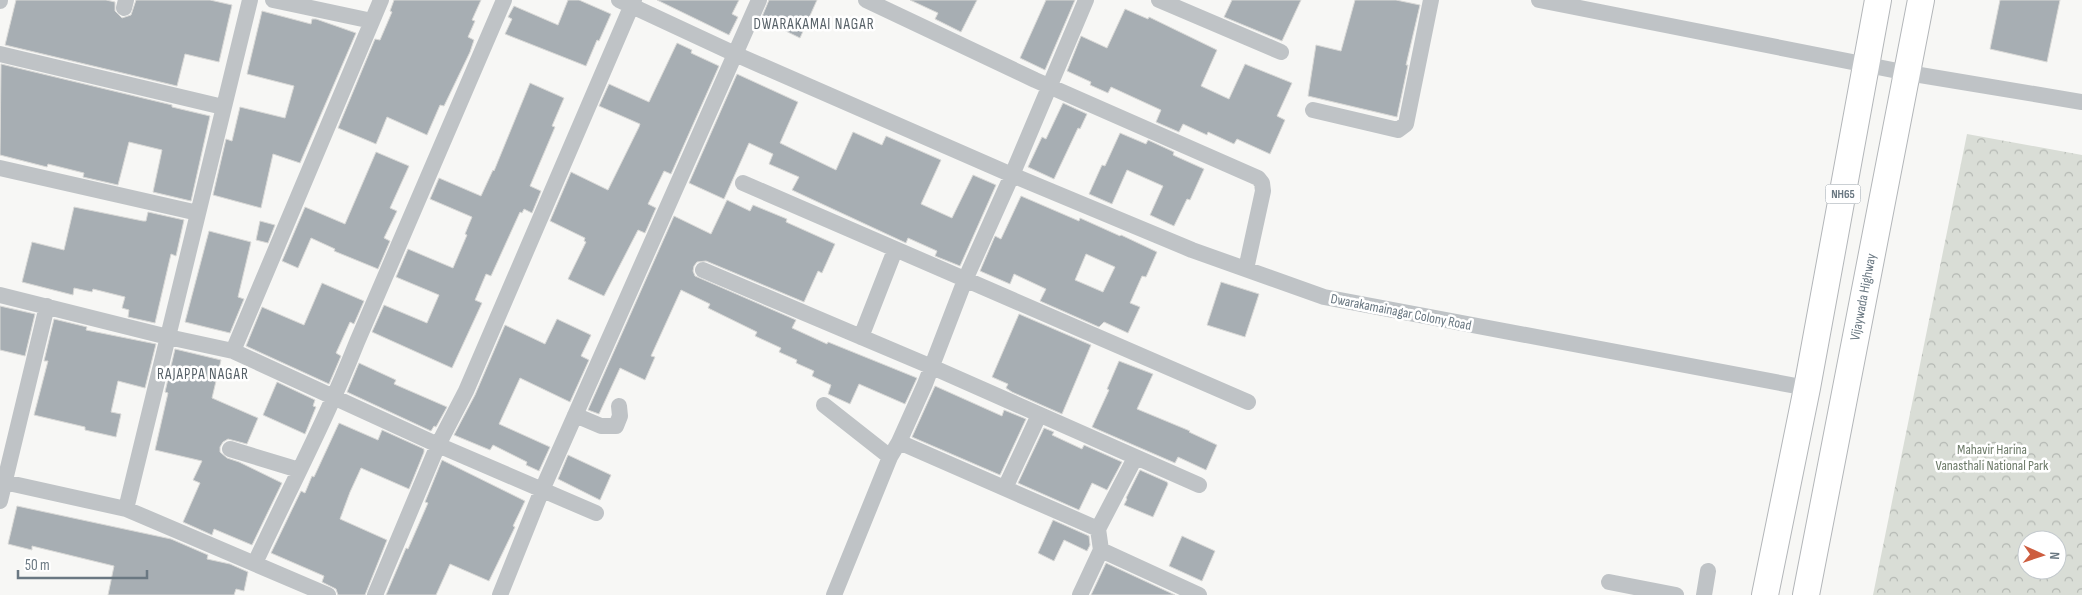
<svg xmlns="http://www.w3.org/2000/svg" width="2082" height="595" viewBox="0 0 2082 595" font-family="'Sofia Sans Condensed',sans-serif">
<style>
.forest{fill:url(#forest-crowns);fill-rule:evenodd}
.building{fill:#a7aeb3;stroke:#d9d9d7;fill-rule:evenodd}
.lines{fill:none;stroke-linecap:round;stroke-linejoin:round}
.trunk-casing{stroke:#b3b6b9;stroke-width:28}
.minor{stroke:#bfc3c6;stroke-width:16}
.trunk{stroke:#fff;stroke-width:26}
.labels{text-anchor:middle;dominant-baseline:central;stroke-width:5;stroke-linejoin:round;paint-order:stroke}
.shield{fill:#fff;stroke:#97a0a8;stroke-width:1}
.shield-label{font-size:12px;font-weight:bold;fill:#6a7882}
.street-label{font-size:14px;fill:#6a7882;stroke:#fff}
.park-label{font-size:14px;fill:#6c7a68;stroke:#fff}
.neighbourhood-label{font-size:15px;letter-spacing:1px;fill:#576168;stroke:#fff}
</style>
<defs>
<pattern id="forest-crowns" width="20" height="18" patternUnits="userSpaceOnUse" patternTransform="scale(1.25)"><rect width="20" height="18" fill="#d9ddd6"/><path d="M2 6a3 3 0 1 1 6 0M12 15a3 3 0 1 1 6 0" fill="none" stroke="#b4b8b3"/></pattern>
</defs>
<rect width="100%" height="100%" fill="#f7f7f5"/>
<path class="forest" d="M1967,134L2082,155V595H1873ZM2027,540H2057V570H2027Z"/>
<path class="building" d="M16,0H106L115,2V11L122,18L131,15L136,0H210L232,5L219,62L185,54L177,86L5,45Z
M394,0H481L472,20L475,21L468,37L474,40L470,52L444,106L440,105L427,135L387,117L376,144L338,128L375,39L380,40L392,12L390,11Z
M568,0H579L611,14L599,41L597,40L586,66L505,34L512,19L508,17L514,6L558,25Z
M657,0H739L732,14L738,17L729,35Z
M769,0H817L800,38L761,19Z
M910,0H977L961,32L935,19L938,13Z
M1046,0H1075L1045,70L1020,58Z
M1232,0H1301L1282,41L1224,17Z
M1355,0H1396L1420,5L1406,65H1408L1397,117L1308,96L1316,45L1341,51Z
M2000,0H2060L2047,62L1990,49Z
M1125,9L1148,19L1149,17L1217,50L1201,86L1229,99L1245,64L1292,83L1277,116L1285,120L1270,154L1237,139L1234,144L1208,132L1207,135L1183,124L1179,132L1156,122L1161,110L1111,87L1108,93L1090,85L1091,82L1067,71L1081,36L1107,48Z
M262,11L311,24L312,19H316L356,33L300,163L273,154L261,208L213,195L226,139L232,141L240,107L285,118L294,86L247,74Z
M677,43L692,50L691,53L719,66L671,174L664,171L648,204L656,208L645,233L638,230L604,296L568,279L586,242L584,241L585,238L550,221L571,172L608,190L639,127L640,124L599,106L609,84L649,102Z
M1,64L172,105V107L210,116L191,201L153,192L162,150L129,142L118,185L83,177L84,173L48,164L47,167L0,155Z
M737,74L798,102L780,143L836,170L853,132L882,145L886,136L941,160L921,204L952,218L973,175L996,185L960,266L935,256L937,251L908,238L906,243L792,190L799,177L769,164L773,154L749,143L724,199L689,183Z
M530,83L564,98L552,126L555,127L530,186L541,191L532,213L524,209L522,213L520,212L491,276L486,274L475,300L482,303L452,368L372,332L384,305L427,323L439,295L396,277L408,249L453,268L467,235L465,234L472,217L430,199L439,178L481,196L493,170L494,171Z
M1063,103L1087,114L1080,129L1078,128L1054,179L1028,167L1042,137L1046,139Z
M1120,133L1146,144L1148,140L1174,152L1173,155L1204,169L1190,200L1187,199L1174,226L1150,215L1163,186L1127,170L1112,204L1089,194L1102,165L1105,166Z
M376,152L409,166L390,208L397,211L384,238L390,241L378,269L334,251L335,249L311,238L298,268L282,261L305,207L345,224Z
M1021,196L1079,221L1080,218L1120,236L1121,235L1157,252L1146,277L1142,276L1130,303L1140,307L1128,333L1104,322L1099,327L1040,301L1046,289L1014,274L1010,284L980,271L995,236L1001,239ZM1086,254L1115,267L1103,292L1075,280Z
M727,200L750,211L753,205L787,219L786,222L835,244L822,273L818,271L804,302L706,261L697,262L694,266L693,271L695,276L796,320L792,328L827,344L828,342L917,378L905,404L859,384L850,404L828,394L831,385L812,376L814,371L796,363L797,360L779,352L781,348L755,336L757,332L708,308L710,304L681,290L651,356L655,357L645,380L620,368L599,414L588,410L674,216L711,234Z
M74,207L143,221H146L148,212L184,220L176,256L171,254L155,323L128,317L129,310L122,308L125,297L93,289L92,292L74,288L73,295L22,282L32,242L64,250Z
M260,221L275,225L268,243L256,240Z
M209,231L251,242L238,297L244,299L230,333L185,322Z
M1221,282L1259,294L1245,337L1207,325Z
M322,283L364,301L354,324L350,322L336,353L341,356L329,384L246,346L262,307L304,325Z
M0,306L35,314L25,356L0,350Z
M1019,314L1091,345L1062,414L1012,392L1006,388L1008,384L992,377Z
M54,319L87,327L86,330L156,344L145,388L118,381L111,412L121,414L116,437L85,430V427L34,415L48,361H44Z
M557,319L591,335L581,356L589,360L570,402L520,378L499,424L550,447L539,471L526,465L527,462L493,445L490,450L454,435L475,395L505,325L545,344Z
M175,349L221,360L212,398L258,418L247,444L228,439L223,442L220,447V452L227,458L239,462L282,483L252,545L214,529L212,535L183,522L200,483L193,480L202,461L155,450L168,393L165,392Z
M1119,361L1153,374L1137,409L1190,431L1189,432L1217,445L1206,470L1178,457L1175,463L1092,427L1109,390L1107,389Z
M359,363L396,380L394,384L447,407L436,427L434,426L431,431L347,392Z
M277,382L315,400L313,406L316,407L305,434L263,415Z
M935,386L1002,416L1004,410L1026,419L1000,475L912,437Z
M339,423L378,440L382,430L424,449V452L409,489L361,468L350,492L340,519L387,540L365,595H338L336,589L322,582L324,576L271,553L301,491L305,493L312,476L314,477Z
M1044,428L1054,432L1052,435L1082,449L1084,445L1122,462L1107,490L1092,483L1079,510L1018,483Z
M568,455L611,475L600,500L558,479Z
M442,460L525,501L513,526L515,527L489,581L450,564L436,595H386L406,548L408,549L428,503L425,502Z
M1140,470L1167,482L1168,484L1153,517L1124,505L1127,499L1126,498Z
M17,506L171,539L208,555L207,559L230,564L248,572L244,591L236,589L234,595H108L114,566L32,546V550L8,544Z
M1053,520L1089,536L1090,545L1087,551L1064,540L1054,561L1038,553Z
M1182,536L1215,551L1202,581L1169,566Z
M1106,563L1175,595H1091Z"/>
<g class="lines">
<defs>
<path id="trunk" d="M1765,595L1807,388L1878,0
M1806,595L1921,0"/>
</defs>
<use href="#trunk" class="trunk-casing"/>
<path class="minor" d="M273,0L372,21
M619,0L735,54L1012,175L1192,250L1324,297L1807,388
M866,0L1035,80L1258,178L1262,183L1263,191L1246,269
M1159,0L1281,52
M1539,0L1908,73L2082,102
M0,1V0
M124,8L126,0
M0,54L223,107
M1313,110L1398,130L1406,124L1431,0
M0,168L198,213
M743,183L1248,402
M703,270L932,367L1199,485
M0,295L168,337L233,351L438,445L596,513
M861,337L895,250
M233,351L381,0
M824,405L890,457
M575,415L601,426H616L620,416L619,406
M899,442L1098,529L1135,458
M230,449L299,470
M0,481L126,509L328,595
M1005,488L1039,415
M0,501L47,306
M126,509L250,0
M1098,529L1101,550L1199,595
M255,563C289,490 327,418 357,342L504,0
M1609,582L1676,595
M375,595L438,445L466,391L634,0
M500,595L542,490L759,0
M834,595L890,457L899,442L925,384L965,280L1012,175L1086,0
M1080,595L1101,550
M1704,595L1708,571"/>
<use href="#trunk" class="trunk"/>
</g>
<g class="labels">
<rect class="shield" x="1825.5" y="184.5" width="35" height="19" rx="4"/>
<g class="shield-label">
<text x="1843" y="194">NH65</text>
</g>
<g class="street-label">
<text transform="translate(1863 297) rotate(-79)">Vijaywada Highway</text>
<text transform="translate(1401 312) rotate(11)">Dwarakamainagar Colony Road</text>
</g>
<g class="park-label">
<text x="1992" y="449">Mahavir Harina<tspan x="1992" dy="16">Vanasthali National Park</tspan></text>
</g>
<g class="neighbourhood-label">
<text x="814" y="24">DWARAKAMAI NAGAR</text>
<text x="203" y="374">RAJAPPA NAGAR</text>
</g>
</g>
<g transform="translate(2042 555) rotate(93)"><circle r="24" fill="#ffffff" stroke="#c3c9cd"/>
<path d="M0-4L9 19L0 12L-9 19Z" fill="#cd5d3f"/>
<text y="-8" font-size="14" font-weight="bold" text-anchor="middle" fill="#6a7882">N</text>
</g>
<path d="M18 570v8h129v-8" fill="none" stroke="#6a7882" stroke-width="2.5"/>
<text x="25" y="570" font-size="15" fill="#6a7882" stroke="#ffffff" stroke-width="4" paint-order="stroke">50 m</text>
</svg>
